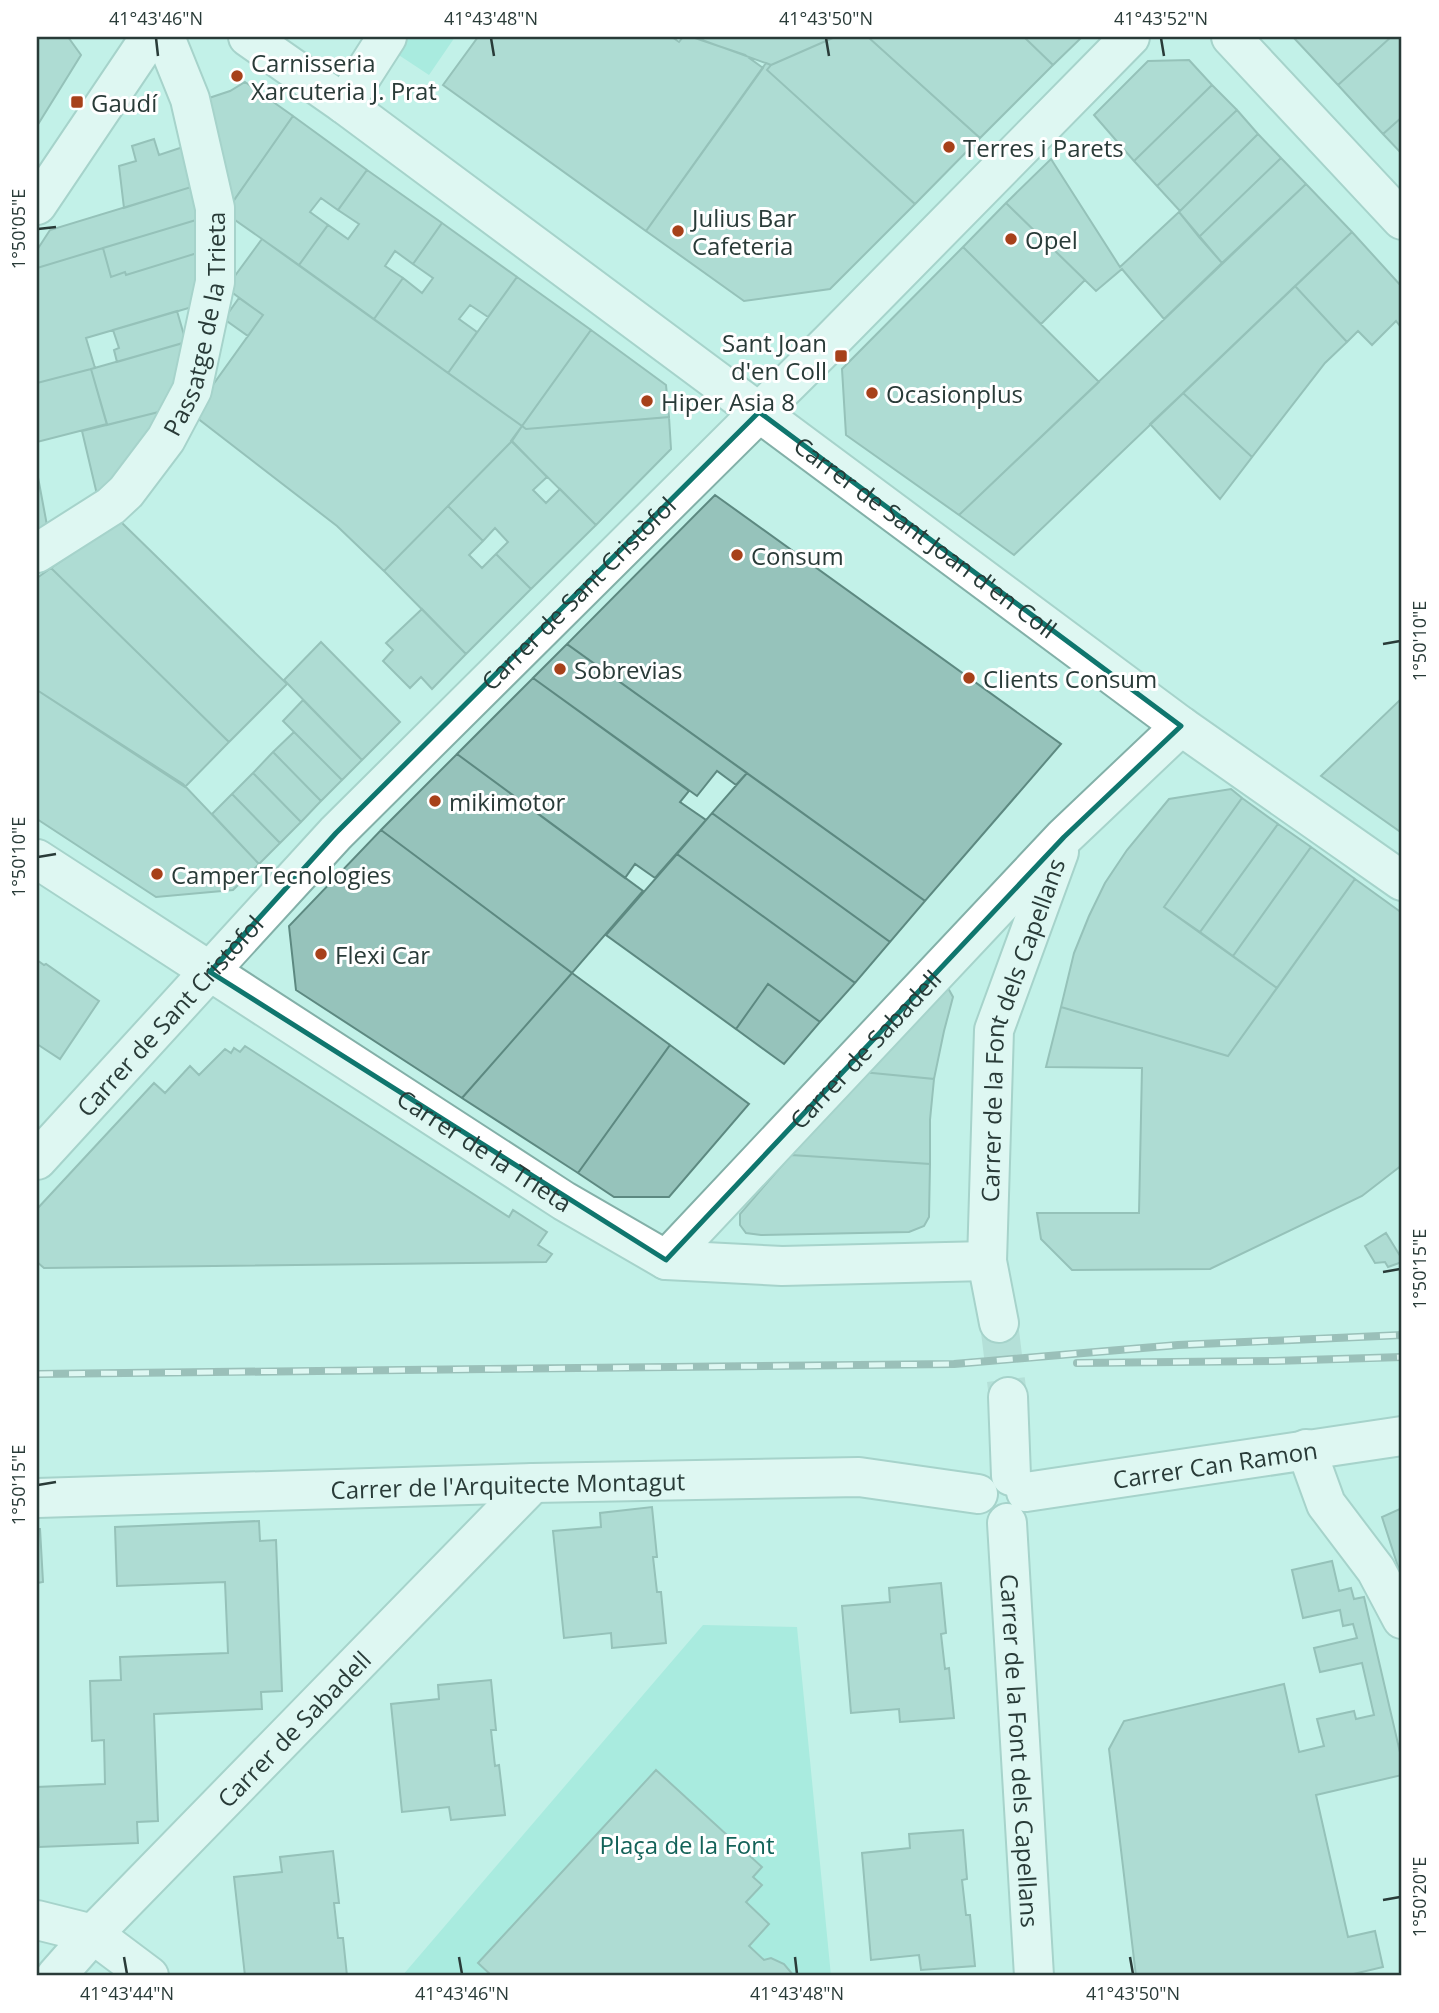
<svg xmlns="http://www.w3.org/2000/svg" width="1439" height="2013" viewBox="0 0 1439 2013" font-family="'Open Sans',sans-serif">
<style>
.green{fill:#8ae4d5}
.building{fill:#96c3bb;stroke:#5d8981;stroke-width:2}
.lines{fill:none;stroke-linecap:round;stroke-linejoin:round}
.minor-tunnel{stroke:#a3cdc5;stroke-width:38;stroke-dasharray:38 19;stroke-linecap:butt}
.minor-casing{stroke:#83b0a8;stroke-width:42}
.major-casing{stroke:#83b0a8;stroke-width:42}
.minor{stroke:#fff;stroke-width:38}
.major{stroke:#fff;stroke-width:38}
.rail-casing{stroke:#688681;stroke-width:8}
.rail{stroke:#fff;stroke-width:5;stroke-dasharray:16;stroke-linecap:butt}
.marked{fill:none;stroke:#0f766e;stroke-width:5;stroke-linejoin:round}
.ticks{fill:none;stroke:#293b38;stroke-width:2.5}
.poi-dot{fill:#a7411a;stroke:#fff;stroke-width:2.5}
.labels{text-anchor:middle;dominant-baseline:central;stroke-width:6;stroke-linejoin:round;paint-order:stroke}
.poi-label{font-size:24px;fill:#293b38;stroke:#fff;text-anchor:start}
.street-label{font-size:24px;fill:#293b38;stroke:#fff}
.park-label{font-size:24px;fill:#136258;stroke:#fff}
.neatline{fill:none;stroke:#293b38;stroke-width:2.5}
.ticks-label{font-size:18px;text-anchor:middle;fill:#293b38}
</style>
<rect width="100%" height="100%" fill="#c2f1e8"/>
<path class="green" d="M387,37H455L429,75L382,44Z
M703,1625L797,1627L831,1976H402Z"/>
<path class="building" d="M37,37H68L81,55L37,126Z
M478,37H672L679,42L683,37H692L745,55L763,68L646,231L443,85Z
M706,37H835L771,65L702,40Z
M835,37H868L980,138L915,204L767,70L771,65Z
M868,37H1024L1053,65L980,138Z
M1024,37H1082L1053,65Z
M1293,37H1391L1338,85Z
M1391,37H1402V117L1383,134L1338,85Z
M1189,60L1212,85L1134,161L1094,115L1148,61Z
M766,63L771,65L767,70L915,204L830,289L744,301L646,231Z
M245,82L293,116L230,206L206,99L230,91Z
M1212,85L1237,110L1157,186L1134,161Z
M1237,110L1258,134L1180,211L1157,186Z
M293,116L367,170L338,210L321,198L310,212L328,225L299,265L225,213Z
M1402,117V154L1383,134Z
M1258,134L1281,158L1199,237L1179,212Z
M154,139L159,155L183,147L201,184L124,208L119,166L136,161L132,146Z
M1281,158L1306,184L1222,263L1199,237Z
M1051,159L1120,267L1179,212L1222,263L1164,319L1122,269L1096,291L1006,203Z
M367,170L442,223L413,264L395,251L385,266L403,278L374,319L299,265L328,225L348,239L359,224L338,210Z
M201,184L206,217L37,268V250L50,230Z
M1306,184L1352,232L1014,555L959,515Z
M1006,203L1085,280L1041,324L963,247Z
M206,217L207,250L126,275L125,272L111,277L103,248Z
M442,223L517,277L488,317L470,305L459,319L477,332L448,373L374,319L403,278L422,293L433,278L413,264Z
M1352,232L1402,287V323L1400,326L1396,321L1372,345L1358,331L1347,342L1295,286Z
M262,239L522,426L512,441L384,571L337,526L192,414L263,315L226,288Z
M963,247L1099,382L959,515L846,435L842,369Z
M103,248L111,277L125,272L126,275L207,250L199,305L86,338L95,368L37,383V268Z
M517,277L591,330L522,426L448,373Z
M1295,286L1347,342L1325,363L1252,457L1183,393Z
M239,298L263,315L248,336L224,319Z
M177,311L186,342L117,362L114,350L119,348L113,330Z
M591,330L666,385L669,417L526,429L522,426Z
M194,340L171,409L107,425L91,369Z
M91,369L107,424L37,442V383Z
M1183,393L1252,457L1220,499L1150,424Z
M171,409L99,503L82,431Z
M669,417L671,449L596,525L511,441L522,426L526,429Z
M512,441L547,477L533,490L546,503L560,489L596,525L531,589L496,554L508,542L495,528L483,541L448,506Z
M37,472L49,536L37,544Z
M715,495L1061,744L925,901L567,644Z
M448,506L483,541L469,555L482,568L496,554L531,589L466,654L384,571Z
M120,521L287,684L229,742L51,568Z
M51,568L229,742L185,787L37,690V578Z
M422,609L466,654L432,689L421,677L410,688L383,661L393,650L386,643Z
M321,642L400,722L362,760L284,680Z
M567,644L747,773L736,785L717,771L697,796L533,678Z
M533,678L689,791L680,802L706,820L655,878L635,864L625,878L457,754Z
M37,690L183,784L259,864L233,890L156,897L37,819Z
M1402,698V833L1321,776Z
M303,700L362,760L342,780L283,721Z
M294,732L342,780L321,801L273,752Z
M273,752L321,801L301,822L253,773Z
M457,754L643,891L572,973L381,830Z
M253,773L301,822L280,843L232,794Z
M747,773L925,901L890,942L712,813Z
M1231,789L1242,798L1164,907L1277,988L1228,1056L1061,1007L1074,953L1089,916L1105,883L1127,850L1169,799Z
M232,794L280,843L259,864L212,814Z
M1242,798L1278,824L1200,932L1164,907Z
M712,813L890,942L855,983L677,854Z
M1278,824L1311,847L1233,956L1200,932Z
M381,830L572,973L462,1098L296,990L289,926Z
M1311,847L1355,879L1277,988L1233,956Z
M677,854L855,983L820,1022L768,984L736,1029L606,935Z
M1355,879L1402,913V1165L1362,1196L1210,1269L1072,1270L1041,1239L1037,1213H1139L1142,1068L1046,1067L1061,1007L1228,1056Z
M37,960L44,965L46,964L99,1001L60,1059L37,1044Z
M572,973L670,1045L578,1173L462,1098Z
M768,984L820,1022L784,1064L736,1029Z
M948,988L953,997L944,1031L934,1079L862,1072Z
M670,1045L749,1104L669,1197H614L578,1173Z
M245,1046L509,1217L513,1210L547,1232L538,1245L552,1254L546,1262L44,1268L37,1262V1209L154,1083L165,1093L190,1066L199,1075L225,1049L231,1053L234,1048L240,1052Z
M862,1072L934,1079L930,1120V1164L791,1155Z
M791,1155L930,1164L929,1217L924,1226L909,1232L761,1235L746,1233L740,1225V1214Z
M1386,1233L1402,1259V1262L1388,1267L1385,1262L1375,1263L1365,1246Z
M652,1507L657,1557H653L657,1592H661L666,1643L612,1648L611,1633L564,1638L553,1531L601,1527L600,1513Z
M1402,1508V1579L1382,1517Z
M259,1521L260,1541L276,1540L282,1691L261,1692L262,1709L154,1714L158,1821L137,1822L138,1843L39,1847L37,1787L105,1784L104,1740L92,1741L90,1681L121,1680L120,1657L228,1653L225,1582L117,1586L115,1527Z
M37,1529H40L43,1582L37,1583Z
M1332,1561L1339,1591L1351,1588L1354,1599L1364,1597L1402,1761V1775L1316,1795L1348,1937L1375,1931L1383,1967L1345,1976H1136L1109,1749L1124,1721L1284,1684L1299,1752L1324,1746L1317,1719L1354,1711L1356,1719L1374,1715L1362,1663L1320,1672L1314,1648L1357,1638L1353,1624L1343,1626L1340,1610L1303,1618L1292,1570Z
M941,1583L946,1633L941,1634L945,1669L949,1668L954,1718L900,1722L899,1709L851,1713L842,1606L890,1602L889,1588Z
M491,1680L496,1730H491L495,1766L499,1765L505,1815L451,1820L449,1807L402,1812L391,1704L439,1699L438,1685Z
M656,1770L762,1867L753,1877L762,1885L746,1902L769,1924L749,1946L764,1960L771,1958L784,1964L794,1976H492L478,1963Z
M963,1830L967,1879L962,1880L966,1915H970L975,1966L921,1970L919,1955L871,1960L862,1853L910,1848L909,1834Z
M333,1851L339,1903H334L338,1938H343L347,1976H245L234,1877L282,1872L280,1857Z"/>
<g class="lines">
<path class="minor-tunnel" d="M999,1323L1008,1397"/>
<defs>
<g id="minor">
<path id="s1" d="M248,37L344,104L1181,726L1402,881"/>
<path d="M344,104L387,37"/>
<path d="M37,205L150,37"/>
<path id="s2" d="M37,553L111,506L126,492L166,439L192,390L215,282V208L190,99L165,37"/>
<path id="s3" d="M37,859L564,1201L666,1260L782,1266L987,1261"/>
<path id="s4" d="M37,1160L336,833L831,341L1130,37"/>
<path id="s5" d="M666,1260L1064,837L1181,726"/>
<path id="s6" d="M999,1323L987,1261L994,1030L1059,852"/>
<path d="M1008,1397L1011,1476"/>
<path d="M1306,1449L1326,1504L1376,1570L1402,1619"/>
<path id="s7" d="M1026,1492L1402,1436"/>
<path id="s8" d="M37,1498L533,1483L859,1477L978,1494"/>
<path id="s9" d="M1007,1523L1034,1976"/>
<path d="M37,1920L93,1934L149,1976"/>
<path id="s10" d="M56,1976L93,1934L533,1483"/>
</g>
<path id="major" d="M1231,37L1402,220"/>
</defs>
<use href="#minor" class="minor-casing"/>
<use href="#major" class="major-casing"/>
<use href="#minor" class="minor"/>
<use href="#major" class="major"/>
<defs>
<path id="rail" d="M1077,1363L1274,1361L1402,1357
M37,1374L954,1364L1178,1345L1402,1335"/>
</defs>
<use href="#rail" class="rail-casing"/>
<use href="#rail" class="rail"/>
</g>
<path d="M0 0H1439V2013H0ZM759,412L1181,726L1064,837L666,1260L210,972L336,833Z" fill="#c2f1e8" fill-opacity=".55" fill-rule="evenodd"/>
<path class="marked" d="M759,412L1181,726L1064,837L666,1260L210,972L336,833Z"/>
<path class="ticks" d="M156,38L158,56M491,38L494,56M826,38L829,56M1161,38L1164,56M38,229L56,227M1383,644L1400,641M38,857L56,854M1383,1272L1400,1269M38,1485L56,1482M1383,1900L1400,1897M124,1957L127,1974M459,1957L462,1974M795,1957L797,1974M1130,1957L1133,1974"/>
<g class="poi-dot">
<circle cx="237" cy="76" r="7"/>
<rect x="70" y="95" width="14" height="14" rx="3.5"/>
<circle cx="949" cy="147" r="7"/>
<circle cx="678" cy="231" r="7"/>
<circle cx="1011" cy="239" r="7"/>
<rect x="834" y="349" width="14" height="14" rx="3.5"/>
<circle cx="872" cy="393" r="7"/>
<circle cx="647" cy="401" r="7"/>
<circle cx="737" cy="555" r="7"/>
<circle cx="560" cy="669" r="7"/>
<circle cx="969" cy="678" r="7"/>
<circle cx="435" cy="801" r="7"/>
<circle cx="157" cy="874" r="7"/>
<circle cx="321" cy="954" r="7"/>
</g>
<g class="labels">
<g class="poi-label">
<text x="251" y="62">Carnisseria<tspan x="251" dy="28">Xarcuteria J. Prat</tspan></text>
<text x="91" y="102">Gaudí</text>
<text x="963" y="147">Terres i Parets</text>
<text x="692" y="217">Julius Bar<tspan x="692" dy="28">Cafeteria</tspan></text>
<text x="1025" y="239">Opel</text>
<text x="827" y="342" text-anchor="end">Sant Joan<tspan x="827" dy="28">d'en Coll</tspan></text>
<text x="886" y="393">Ocasionplus</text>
<text x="661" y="401">Hiper Asia 8</text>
<text x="751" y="555">Consum</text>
<text x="574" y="669">Sobrevias</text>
<text x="983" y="678">Clients Consum</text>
<text x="449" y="801">mikimotor</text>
<text x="171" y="874">CamperTecnologies</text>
<text x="335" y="954">Flexi Car</text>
</g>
<g class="street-label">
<text stroke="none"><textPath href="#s2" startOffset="296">Passatge de la Trieta</textPath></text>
<text stroke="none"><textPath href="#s1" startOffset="842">Carrer de Sant Joan d'en Coll</textPath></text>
<text stroke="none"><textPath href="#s4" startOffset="784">Carrer de Sant Cristòfol</textPath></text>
<text stroke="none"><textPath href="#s4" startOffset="196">Carrer de Sant Cristòfol</textPath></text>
<text stroke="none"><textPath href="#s6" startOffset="299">Carrer de la Font dels Capellans</textPath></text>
<text stroke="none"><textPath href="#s5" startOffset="290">Carrer de Sabadell</textPath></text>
<text stroke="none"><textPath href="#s3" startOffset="534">Carrer de la Trieta</textPath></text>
<text stroke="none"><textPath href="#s7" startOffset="191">Carrer Can Ramon</textPath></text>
<text stroke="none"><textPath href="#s8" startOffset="471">Carrer de l'Arquitecte Montagut</textPath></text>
<text stroke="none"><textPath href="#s10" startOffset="343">Carrer de Sabadell</textPath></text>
<text stroke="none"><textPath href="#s9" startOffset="228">Carrer de la Font dels Capellans</textPath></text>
</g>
<g class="park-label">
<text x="687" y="1844">Plaça de la Font</text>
</g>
</g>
<rect width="1439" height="2013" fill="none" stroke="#ffffff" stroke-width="77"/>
<rect x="38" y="38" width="1362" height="1936" class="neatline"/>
<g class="ticks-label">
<text x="156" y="25">41°43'46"N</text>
<text x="491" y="25">41°43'48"N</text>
<text x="826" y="25">41°43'50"N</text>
<text x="1161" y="25">41°43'52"N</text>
<text transform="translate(19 229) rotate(-90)" y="6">1°50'05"E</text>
<text transform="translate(1420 641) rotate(-90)" y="6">1°50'10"E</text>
<text transform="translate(19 857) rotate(-90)" y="6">1°50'10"E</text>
<text transform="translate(1420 1269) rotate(-90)" y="6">1°50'15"E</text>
<text transform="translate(19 1485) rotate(-90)" y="6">1°50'15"E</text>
<text transform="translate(1420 1897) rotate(-90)" y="6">1°50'20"E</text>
<text x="127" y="2000">41°43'44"N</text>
<text x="462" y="2000">41°43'46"N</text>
<text x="797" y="2000">41°43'48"N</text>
<text x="1133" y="2000">41°43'50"N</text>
</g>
</svg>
